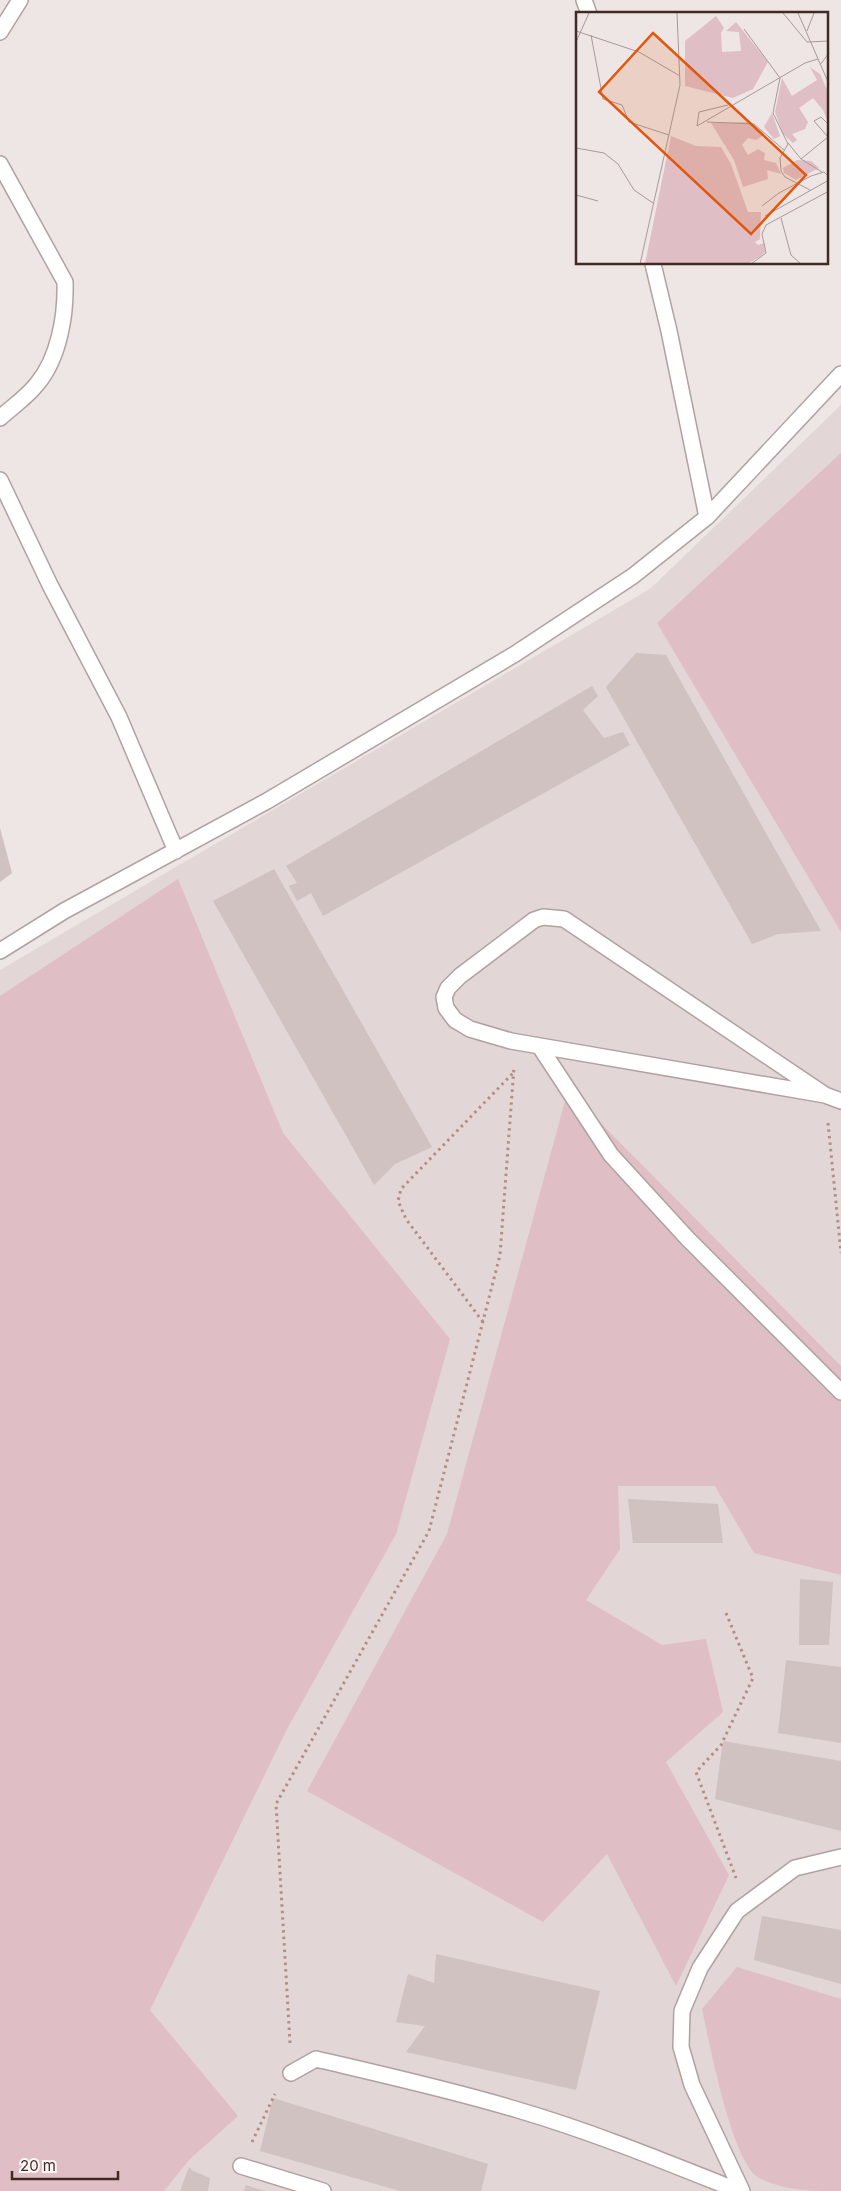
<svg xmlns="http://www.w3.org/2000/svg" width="841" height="2191" viewBox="0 0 841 2191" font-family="Inter,sans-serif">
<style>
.built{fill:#e2d6d6}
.green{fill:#dfbec5}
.building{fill:#cfc2c0}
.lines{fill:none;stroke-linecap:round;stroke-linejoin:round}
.minor-casing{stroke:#b0a29f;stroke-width:18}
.path{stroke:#b28e85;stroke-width:3;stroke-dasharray:2.5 4;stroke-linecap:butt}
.minor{stroke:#fff;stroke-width:15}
.inset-road{fill:none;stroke:#a99a97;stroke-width:1}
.view{fill:#e0570d;fill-opacity:0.15;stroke:#e0570d;stroke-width:2.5}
.inset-edge{fill:none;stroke:#412a23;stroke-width:2.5}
</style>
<rect width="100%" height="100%" fill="#eee5e5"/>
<path class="built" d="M841,405V2191H0V970L650,589Z"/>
<path class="green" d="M841,453V932L657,623Z
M178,879L283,1133L450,1339L396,1534L287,1729L150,2010L238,2116L189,2160L164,2191H0V996Z
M568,1090L841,1366V1575L754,1553L715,1486H618L620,1549L586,1600L662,1645L706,1639L723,1712L666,1762L729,1875L676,1986L607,1854L543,1922L307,1791L447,1534Z
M737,1967L841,1999V2191C812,2191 785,2191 759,2178C732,2163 709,2041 702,2009Z"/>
<path class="building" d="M636,653L666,655L821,931L778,934L752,944L606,687Z
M592,686L598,696L583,710L604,738L623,732L630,745L323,916L311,893L297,901L289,886L297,883L286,866Z
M0,828L12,873L0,882Z
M274,869L432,1147L395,1164L374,1185L213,901Z
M628,1499L718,1504L723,1543H633Z
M800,1579L833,1582L829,1645H799Z
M786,1660L841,1667V1743L778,1733Z
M723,1741L841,1761V1831L715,1799Z
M762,1916L841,1930V1984L754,1960Z
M436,1954L600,1991L576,2090L406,2052L425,2026L396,2022L408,1974L434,1983Z
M273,2098L488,2164L481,2191H400L260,2151Z
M189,2167L193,2171L210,2178L208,2191H180Z
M246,2185L265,2191H244Z"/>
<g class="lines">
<defs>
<path id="minor" d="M584,0L589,14
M0,32L20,0
M0,164L65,282C66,315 59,358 37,384C27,397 12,407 0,418
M653,264L669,331L707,517
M0,480L50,585L119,717L176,851
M0,951L64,911L267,801L515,654L633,576L707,517L841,374
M540,1047L611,1155L687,1238L841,1392
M825,1095L564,919L543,917L534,920L460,976L448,988L444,997L446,1008L455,1020L470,1029L511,1041L825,1095L841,1101
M291,2073L316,2059C384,2075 452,2090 518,2110C593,2132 666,2162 739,2191
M241,2166L323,2191
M742,2191L692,2085L681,2047L682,2011L700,1968L737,1911L795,1868L841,1857"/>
</defs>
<use href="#minor" class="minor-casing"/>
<path class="path" d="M828,1123L841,1253
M483,1322L406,1219L398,1201L401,1189L514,1072
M726,1613L753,1678L721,1745L696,1772L736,1878
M290,2043L276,1804L429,1531L500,1255L514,1067
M252,2142L275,2094"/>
<use href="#minor" class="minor"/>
</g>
<g transform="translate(576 12)">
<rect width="252" height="252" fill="#eee5e5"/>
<path d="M140,4L148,16L145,21L146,40L165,39L163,20L150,19L160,10L192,50L177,77L157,86L109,74V29ZM234,55L244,62L252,80V110L247,98L237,86L223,96L232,110L229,117L216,122L221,128L217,131L207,122L199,100L206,66L216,84L241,68ZM196,101L204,124L198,127L188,115ZM173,110L189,122L180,128L172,126L166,133L172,143L182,137L189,141L188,148L200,151L205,162L191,158L192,167L167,175L158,148L135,111ZM95,124L120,134L145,135L155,152L172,200H185L184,227L179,230L182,233L188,231L189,240L184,245L171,252H69ZM221,148L235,149L243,156L220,168L208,161L207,156Z" fill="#dfbec5"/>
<path class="inset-road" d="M207,1L231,30L253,29M222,1L253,72M168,17L204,66L197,101L212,132L204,146L205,159L209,165L234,178M0,19L63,40L104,64M231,19L238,1M15,23L27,87L46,93L53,110L93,123M0,30L13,1M244,53L253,41M152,93L123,100L121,114L229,51L242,47M131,110L178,112L208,138M252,125L238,109L245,105L253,113M212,131L225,147L246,160M0,136L28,141L42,152L58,178L77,191M225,147L252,125M0,183L22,189M186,194L203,181L235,164L248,160L253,165M189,204L253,168M205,206L215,243L225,252M64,252L104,73L101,1M175,252L190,241L186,222L190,213L253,179"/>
<path class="view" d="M77,21L230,163L175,222L23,80Z"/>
<rect width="252" height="252" class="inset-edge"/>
</g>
<path d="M12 2171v8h106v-8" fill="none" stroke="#412a23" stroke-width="2.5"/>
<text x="20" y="2171" font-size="15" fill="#412a23" stroke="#faf6f6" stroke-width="4" paint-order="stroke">20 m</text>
</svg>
